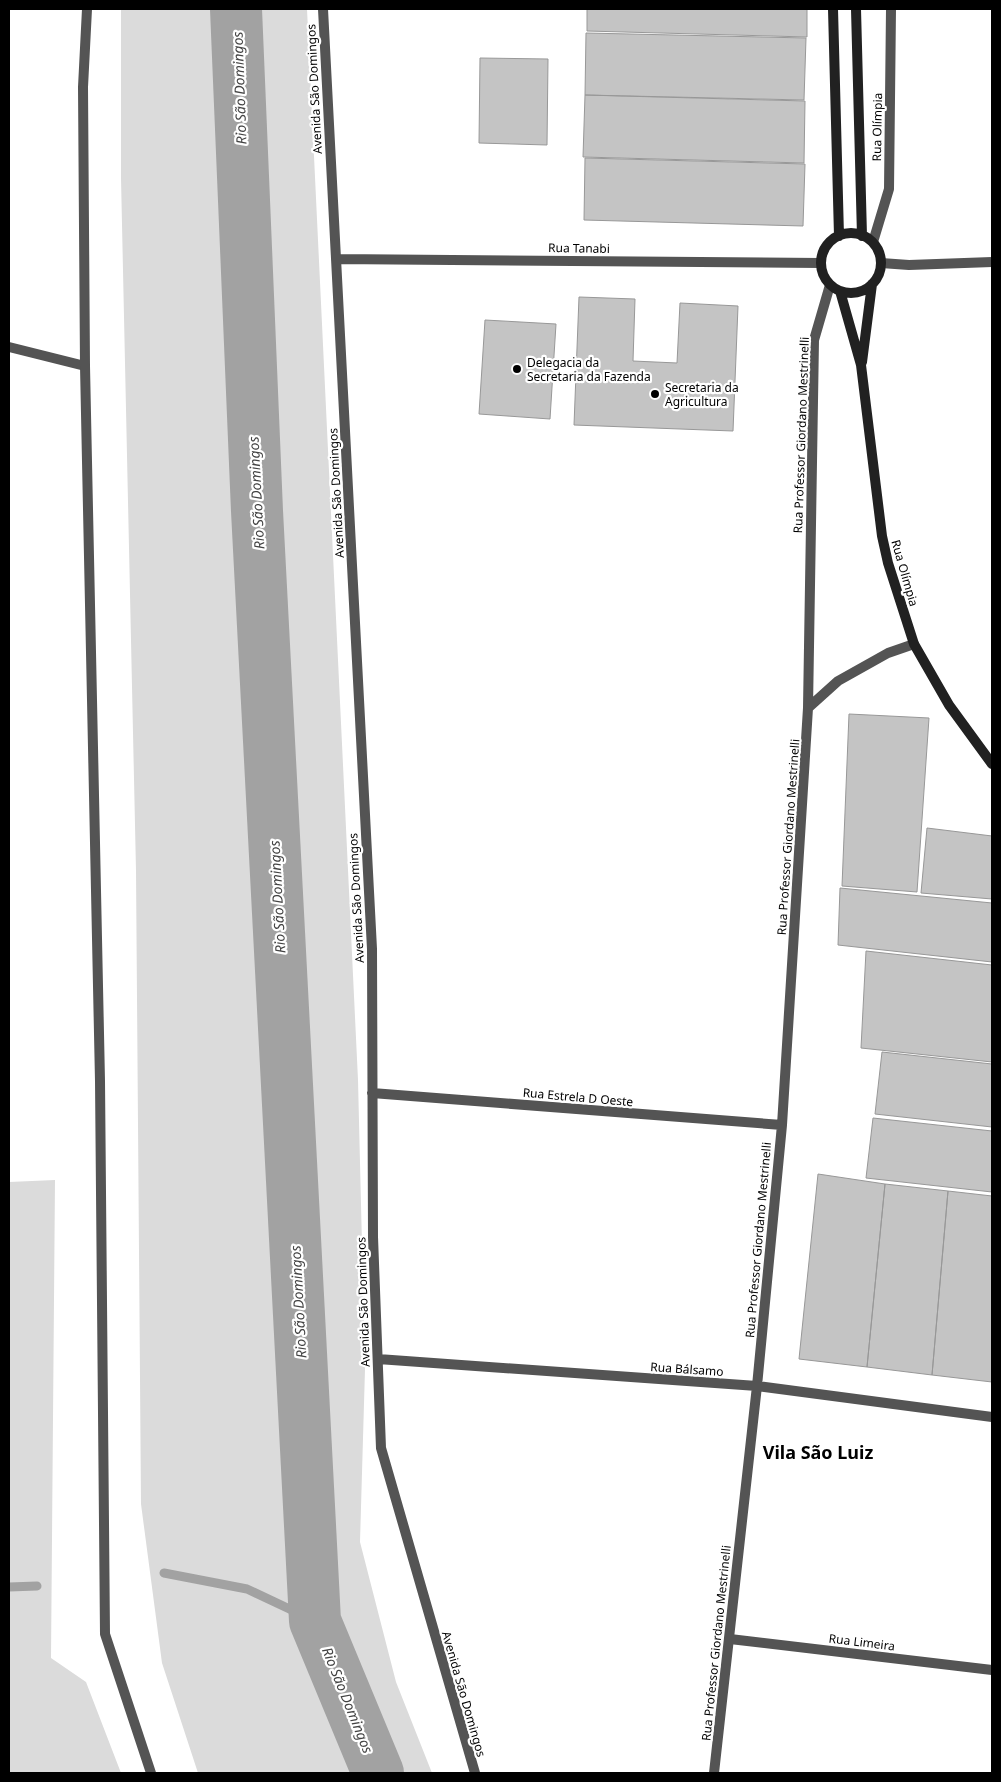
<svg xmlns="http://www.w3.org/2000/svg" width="1001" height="1782" viewBox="0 0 1001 1782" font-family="'Noto Sans',sans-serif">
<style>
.green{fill:#dbdbdb}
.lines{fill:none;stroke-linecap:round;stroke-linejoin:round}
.stream{stroke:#a2a2a2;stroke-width:9}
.river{stroke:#a2a2a2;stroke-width:52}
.building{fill:#c4c4c4;stroke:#989898}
.service{stroke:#545454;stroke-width:10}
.minor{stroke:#545454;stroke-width:10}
.tertiary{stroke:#545454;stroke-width:10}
.secondary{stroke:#212121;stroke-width:10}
.poi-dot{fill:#000;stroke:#fff;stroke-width:2}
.labels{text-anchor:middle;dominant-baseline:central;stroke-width:4.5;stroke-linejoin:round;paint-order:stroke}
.street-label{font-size:12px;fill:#000;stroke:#fff}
.poi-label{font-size:12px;fill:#000;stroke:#fff;text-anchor:start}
.water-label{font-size:14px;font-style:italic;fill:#434343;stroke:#fff}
.district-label{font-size:18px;font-weight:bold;fill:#000;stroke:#fff}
</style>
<rect width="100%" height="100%" fill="#fff"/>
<path class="green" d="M121,9H307L358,1080L365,1369L360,1542L396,1682L432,1773H198L162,1663L141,1504L136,871L121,178Z
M55,1180L51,1658L86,1682L121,1773H9V1182Z"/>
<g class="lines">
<path class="stream" d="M164,1573L247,1589L315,1621
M9,1587L37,1586"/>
<path class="river" d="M236,9L257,511L315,1621L378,1773"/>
</g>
<path class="building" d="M587,9H807V37L587,31Z
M586,33L806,38L804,100L585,95Z
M480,58L548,59L547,145L479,143Z
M585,95L805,101L804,163L583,157Z
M585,158L805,164L803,226L584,220Z
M579,297L635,299L633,361L677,363L680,303L738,306L733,431L574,425Z
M485,320L556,324L550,419L479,414Z
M849,714L929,718L917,892L842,886Z
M927,828L992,836V899L921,893Z
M840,888L992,903V962L838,945Z
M866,951L992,965V1062L861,1048Z
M882,1052L992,1064V1127L875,1114Z
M873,1118L992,1131V1192L866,1178Z
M818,1174L885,1184L867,1367L799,1359Z
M885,1184L948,1191L932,1375L867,1367Z
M948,1191L992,1196V1382L932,1375Z"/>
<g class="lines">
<path class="service" d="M9,347L85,366"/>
<path class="minor" d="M323,9L372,949L373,1237L381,1448L475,1773
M873,242L889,189L891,9
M336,259L821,263
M881,263L909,265L992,262
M808,708L838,681L888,653L914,644
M372,1093L782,1125
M378,1359L757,1386L992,1417
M730,1639L992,1670
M714,1773L757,1386L782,1125L808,708L814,340L830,285"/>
<path class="tertiary" d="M87,9L83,87L85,366L100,1081L105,1634L151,1773"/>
<path class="secondary" d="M833,9L839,236
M856,9L862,236
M821 263a30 30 0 1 1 60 0a30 30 0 1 1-60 0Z
M840,291L861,365L882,536L888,563L914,644L949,705L992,764
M862,362L872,284"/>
</g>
<g class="poi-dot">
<circle cx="517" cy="369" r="5"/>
<circle cx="655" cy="394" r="5"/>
</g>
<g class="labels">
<g class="street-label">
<text transform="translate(314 89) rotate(-93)">Avenida São Domingos</text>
<text transform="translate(877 127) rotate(-89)">Rua Olímpia</text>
<text transform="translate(579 248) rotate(1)">Rua Tanabi</text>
<text transform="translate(801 435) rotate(-88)">Rua Professor Giordano Mestrinelli</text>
<text transform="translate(336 493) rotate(-93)">Avenida São Domingos</text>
<text transform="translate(905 573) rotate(74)">Rua Olímpia</text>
<text transform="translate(788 837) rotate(-86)">Rua Professor Giordano Mestrinelli</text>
<text transform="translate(356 898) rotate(-93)">Avenida São Domingos</text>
<text transform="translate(578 1097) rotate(5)">Rua Estrela D Oeste</text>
<text transform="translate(758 1240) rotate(-85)">Rua Professor Giordano Mestrinelli</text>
<text transform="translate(363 1302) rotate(-92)">Avenida São Domingos</text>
<text transform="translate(687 1369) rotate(4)">Rua Bálsamo</text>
<text transform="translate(862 1642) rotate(7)">Rua Limeira</text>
<text transform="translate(716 1643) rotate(-84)">Rua Professor Giordano Mestrinelli</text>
<text transform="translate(464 1694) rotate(74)">Avenida São Domingos</text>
</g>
<g class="poi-label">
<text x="527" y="362">Delegacia da<tspan x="527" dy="14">Secretaria da Fazenda</tspan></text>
<text x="665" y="387">Secretaria da<tspan x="665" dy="14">Agricultura</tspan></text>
</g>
<g class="water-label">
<text transform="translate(239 88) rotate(-92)">Rio São Domingos</text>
<text transform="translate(256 493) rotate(-93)">Rio São Domingos</text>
<text transform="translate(277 897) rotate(-93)">Rio São Domingos</text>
<text transform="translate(298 1302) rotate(-93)">Rio São Domingos</text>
<text transform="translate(348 1700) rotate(68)">Rio São Domingos</text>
</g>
<g class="district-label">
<text x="818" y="1452">Vila São Luiz</text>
</g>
</g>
<rect width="1001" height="1782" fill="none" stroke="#000000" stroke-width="20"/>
</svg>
